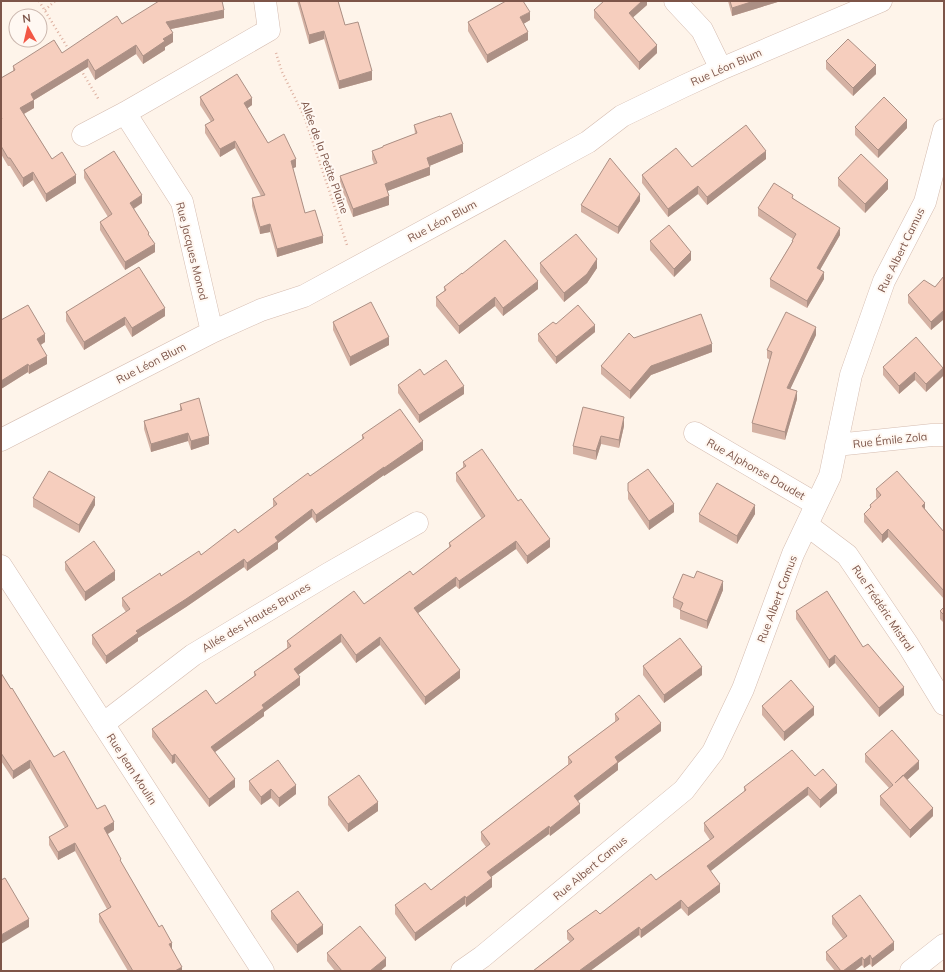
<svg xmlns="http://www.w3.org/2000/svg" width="945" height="972" viewBox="0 0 945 972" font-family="Mulish,sans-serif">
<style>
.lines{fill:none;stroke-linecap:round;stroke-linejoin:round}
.minor-casing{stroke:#d5bcb0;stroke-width:23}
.path{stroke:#ddb0a0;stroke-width:2.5;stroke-dasharray:1 3;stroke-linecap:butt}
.minor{stroke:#fff;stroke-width:22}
.wall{fill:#d4b1a3}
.shaded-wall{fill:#ac9085}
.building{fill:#f6cebe;stroke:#ac9085}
.labels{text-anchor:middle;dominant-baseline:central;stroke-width:4;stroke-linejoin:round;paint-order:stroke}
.street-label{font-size:11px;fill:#7d5549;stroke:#fff8f2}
</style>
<rect width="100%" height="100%" fill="#fef4ea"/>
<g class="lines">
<defs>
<path id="minor" d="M675,1L702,30L721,69
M125,113L182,202L212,332
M83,135L125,113L269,30L265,1
M695,433L816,504
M1,440L212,332L261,310L304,296L588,142L622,116L682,87L721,69L881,1
M836,445L932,435H944
M807,525L847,555L908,645L944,704
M1,566L263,971
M103,724L193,655L328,574L417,523
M462,971L482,957L684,790L713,752L743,689L793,554L830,476L851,375L884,281L925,202L944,130
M911,971L944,945"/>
</defs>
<use href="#minor" class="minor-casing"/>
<path class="path" d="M39,1L69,50
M45,10L55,1
M276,53L282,72L304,116L333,202L347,245
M81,70L99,100"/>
<use href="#minor" class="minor"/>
</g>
<path class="wall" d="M297,1H338L345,25L372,80L339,89L324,39L309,44Z
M647,1V5L633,17L657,53L639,70L594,18V10Z
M728,1H781L732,16Z
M224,18L171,29L173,42L165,47V50L143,64L136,54L95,80L88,67L34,100V108L24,114L52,159L76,183L46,202L33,180L23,187L10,166H8L1,154V78L13,71V66L62,53L122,24Z
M530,20L523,24L528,40L487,63L468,31V22Z
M826,61L876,74L853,96L826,69Z
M200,97L252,105L247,108L268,143L296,167L293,168L305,213L323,243L277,257L270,232L260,234L252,206V198L261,196L235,148L220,157L205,133V125L211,122L200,105Z
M414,125L463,152L429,166L430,175L387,191L389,205L353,217L340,184V176L374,164L372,159V151L383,148V146L415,134Z
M855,127L907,128L878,158L855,135Z
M766,159L707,205L698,194L668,217L642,183V175L692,167Z
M84,170L142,203L134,209L149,235L155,252L125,270L100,230V222L108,217L84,178Z
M838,178L888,189L865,213L838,186Z
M793,198L840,235L820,270L824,279L807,308L770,287V279L792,242V241L793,239L758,216V208Z
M640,201L618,234L581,212V205Z
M650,241L691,260L674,277L650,250Z
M540,263L597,268L587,283L564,302L540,272Z
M462,274L538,289L503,316L495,306L459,334L436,306V297L444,291V287Z
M944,276V319L931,330L908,303V295L935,287Z
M66,312L165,316L132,337L125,325L84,350L66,321Z
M1,320L45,342L41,345L47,364L29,374L28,372L1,389Z
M333,322L389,345L350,366L333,330Z
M595,332L556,364L538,341V334Z
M816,335L790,389L797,399L785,440L752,432V423L770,360L767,358V350Z
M712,352L651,375L630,399L601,374V366Z
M883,367L943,376L926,392L915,380L899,394L883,375Z
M424,375L464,394L419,423L398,393V385Z
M180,404L209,444L191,450L188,441L151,452L144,429V421L180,410Z
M624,426L619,448L601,444L596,460L573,454V446Z
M362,435L423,450L384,476V475L316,523L312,517L278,543V549L247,571L244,567L186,607L138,638V641L106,664L92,644V635L126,612L122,606V598L161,576L201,555L238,533L273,507V499L310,476L362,440Z
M463,462L550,547L527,564L516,549L459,589L456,586L418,613L460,678L425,705L380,645L356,663L341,642L298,675L300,685L264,712V716L215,752L235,787L209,807L175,762L172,764L152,737V729L216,704L254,676V672L287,648V641L364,604L413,575L449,548V543L482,519L456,481V473L463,467Z
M628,483L674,512L649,530L628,499Z
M876,489L925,509L944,532V599L888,537L882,543L864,522V514L870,508V505L877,499L876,497Z
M33,498L95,505L79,533L33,507Z
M699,514H755L737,544L699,522Z
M65,562L115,580L85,601L65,570Z
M694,578L723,590L707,629L680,619V610L673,607V598Z
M944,607V623L940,619V611Z
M796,611L863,647L904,695L879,717L835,663L829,668L796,619Z
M643,666L702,675L664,703L643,675Z
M1,673L54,757L114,830L108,834L121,862L172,949L182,971H128L99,922V914L107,909L75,851L58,860L49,845V837L65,828L30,768L13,779L1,761Z
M762,706L814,715L784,741L762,715Z
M615,714L661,731L618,763V770L578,801L580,813L550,836L549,834L491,877L492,887L466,907L465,904L415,941L395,914V905L431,890L486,847L481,840V832L568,765V757L615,722Z
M865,754L919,769L907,780L933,816L910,838L880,805V796L889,788L865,762Z
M815,776L837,793L820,808L808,795L710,871L720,892L688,916L681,908L641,938L639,935L590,971H533L570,942L567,939V931L600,914L656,880L710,840L704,831V823L744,792V787Z
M249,781L296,794L279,807L271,798L261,805L249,790Z
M328,797L378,811L348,832L328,805Z
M271,911L323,934L297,953L271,919Z
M832,916L894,950L872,967L870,964L864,968L862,965L854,971H835L826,960V952L843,939L832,924Z
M327,953L386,966L380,971H335L327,961Z"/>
<path class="shaded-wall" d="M642,1H647V5L629,21V13Z
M754,1H781L732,16V8Z
M224,10V18L166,30V22Z
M530,12V20L520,26V17Z
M324,31V39L309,44V35Z
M528,32V40L487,63V55Z
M173,33V42L165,47V50L143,64V56L163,39Z
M136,45V54L95,80V71Z
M657,45V53L639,70V62Z
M88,59V67L34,100V108L20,116V108L31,94Z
M876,65V74L853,96V88Z
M372,71V80L339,89V81Z
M252,98V105L244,111V103Z
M907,120V128L878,158V150Z
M235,141V148L220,157V149Z
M463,144V152L427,167V158Z
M766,151V159L707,205V197Z
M296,159V167L291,169V161Z
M430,167V175L385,192V184Z
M33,172V180L23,187V178Z
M76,175V183L46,202V194Z
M888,180V189L865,213V204Z
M698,186V194L668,217V209Z
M640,194V201L618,234V227Z
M142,195V203L130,211V203Z
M389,196V205L353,217V209Z
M270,224V232L260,234V227Z
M840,228V235L817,275V268Z
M323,236V243L277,257V249Z
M155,244V252L125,270V262Z
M691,252V260L674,277V269Z
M597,259V268L587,283L564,302V293Z
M824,272V279L807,308V301Z
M538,281V289L503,316V308Z
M495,297V306L459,334V326Z
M165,308V316L132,337V328Z
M944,310V319L931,330V322Z
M125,317V325L84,350V342Z
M595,325V332L556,364V357Z
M816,327V335L787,396V388Z
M45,334V342L37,347V339Z
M389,337V345L350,366V357Z
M712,344V352L651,375L630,399V391L651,366Z
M47,356V364L29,374V366Z
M28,364V372L1,389V381Z
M943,368V376L926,392V384Z
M915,372V380L899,394V386Z
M464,386V394L419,423V415Z
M797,391V399L785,440V432Z
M624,417V426L619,448V440Z
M188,433V441L151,452V444Z
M209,436V444L191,450V441Z
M601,436V444L596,460V451Z
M423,441V450L384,476V468Z
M384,467V475L316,523V515Z
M95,497V505L79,533V525Z
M925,503V511L922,506Z
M674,504V512L649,530V521Z
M755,505V514L737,544V536Z
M312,509V517L278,543V549L247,571V563L275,537Z
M888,529V537L882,543V535Z
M550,539V547L527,564V556Z
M516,541V549L459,589V581Z
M244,559V567L186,607L138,638V641L106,664V656L136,631Z
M115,571V580L85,601V592Z
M456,577V586L414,616V608Z
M723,581V590L707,629V621Z
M341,634V642L294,678V669Z
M380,637V645L356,663V655Z
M835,655V663L829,668V660Z
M702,667V675L664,703V695Z
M460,670V678L425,705V697Z
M300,677V685L264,712V716L211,755V747L262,705Z
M904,687V695L879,717V708Z
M814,707V715L784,741V732Z
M661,723V731L618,763V770L574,804V796L615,757Z
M175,754V762L172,764V756Z
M30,760V768L13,779V771Z
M919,761V769L895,791V783Z
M235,779V787L209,807V799Z
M296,785V794L279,807V798Z
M837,785V793L820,808V800Z
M808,787V795L707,874V866Z
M271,789V798L261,805V797Z
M378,802V811L348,832V824Z
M580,804V813L550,836V828Z
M933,808V816L910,838V830Z
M114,822V830L104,836V828Z
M549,826V834L487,880V872Z
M75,843V851L58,860V852Z
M492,878V887L466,907V898Z
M720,884V892L688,916V908Z
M465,896V904L415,941V933Z
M681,900V908L641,938V930Z
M29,919V927L1,944V935Z
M323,925V934L297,953V945Z
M639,927V935L590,971H579Z
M894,942V950L872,967V959Z
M172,943V951L169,944Z
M870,955V964L864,968V960Z
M862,957V965L854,971H843Z
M386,958V966L380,971H370Z
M182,967V971H175Z"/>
<path class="building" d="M159,1H222L224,10L166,22L173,33L163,39L165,41L143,56L136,45L95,71L88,59L31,94L34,100L20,108L52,159L62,152L76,175L46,194L33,172L23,178L10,158H8L1,146V120L2,119L1,117V78L15,70L13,66L54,40L62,53L117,16L122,24Z
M299,1H338L345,25L358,22L372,71L339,81L324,31L309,35Z
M506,1H523L530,12L520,17L528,32L487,55L468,22Z
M604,1H642L629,13L657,45L639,62L594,10Z
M730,1H754L732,8Z
M848,39L876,65L853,88L826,61Z
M237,74L252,98L244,103L268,143L284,134L296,159L291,161L305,213L315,210L323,236L277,249L270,224L260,227L252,198L265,195L235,141L220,149L205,125L214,120L200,97Z
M884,97L907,120L878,150L855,127Z
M451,113L463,144L427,158L430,167L385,184L389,196L353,209L340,176L377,163L372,151L383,147V146L417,133L414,125L440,116V117Z
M746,125L766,151L707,197L698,186L668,209L642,175L676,148L692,167Z
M114,151L142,195L130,203L149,233L148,234L155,244L125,262L100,222L112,214L84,170Z
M861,154L888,180L865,204L838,178Z
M610,158L640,194L618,227L581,205Z
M774,183L793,195L792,198L840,228L817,268L824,272L807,301L770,279L793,241H792L796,234L758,208Z
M669,225L691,252L674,269L650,241Z
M576,234L597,259L587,274L564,293L540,263Z
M505,240L538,281L503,308L495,297L459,326L436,297L446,290L444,287L462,273V274Z
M139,267L165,308L132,328L125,317L84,342L66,312Z
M944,276V310L931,322L908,295L924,280L935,287Z
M371,302L389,337L350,357L333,322Z
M28,305L45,334L37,339L47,356L29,366L28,364L1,381V320Z
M578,305L595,325L556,357L538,334L553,322L556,324Z
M786,312L816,327L787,388L797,391L785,432L752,423L772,352L767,350Z
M701,314L712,344L651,366L630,391L601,366L629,333L634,338Z
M916,337L943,368L926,384L915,372L899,386L883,367Z
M446,360L464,386L419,415L398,385L420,369L424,375Z
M199,398L209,436L191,441L188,433L151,444L144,421L182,410L180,404Z
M583,407L624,417L619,440L601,436L596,451L573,446Z
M400,409L423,441L384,468V467L316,515L312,509L275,537L278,541L247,563L244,559L186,599L136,631L138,633L106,656L92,635L130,609L122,598L160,573L161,576L199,551L201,555L235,529L238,533L277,504L273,499L308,473L310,476L364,438L362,435Z
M482,449L518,501L521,499L550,539L527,556L516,541L459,581L456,577L414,608L460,670L425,697L380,637L356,655L341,634L294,669L300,677L262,705L264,708L211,747L235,779L209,799L175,754L172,756L152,729L206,690L216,704L256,675L254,672L291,646L287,641L354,591L364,604L410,571L413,575L451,546L449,543L485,516L456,473L466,466L463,462Z
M648,469L674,504L649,521L628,491V483Z
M49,471L95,497L79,525L33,498Z
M897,471L925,503L922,506L944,532V591L888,529L882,535L864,514L871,507L870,505L881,495L876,489Z
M717,483L755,505L737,536L699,514Z
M94,541L115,571L85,592L65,562Z
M697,571L723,581L707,621L680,610L683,603L673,598L683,574L694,578Z
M827,591L863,647L868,644L904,687L879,708L835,655L829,660L796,611Z
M944,607V615L940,611Z
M680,638L702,667L664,695L643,666Z
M1,673L11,689L12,688L54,757L64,751L97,809L105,805L114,822L104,828L121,859L120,860L159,927L162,925L172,943L169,944L182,967L175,971H133L99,914L111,907L75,843L58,852L49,837L68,826L30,760L13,771L1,753Z
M791,680L814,707L784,732L762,706Z
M639,695L661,723L615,757L618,762L574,796L580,804L550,828L549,826L487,872L492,878L466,898L465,896L415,933L395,905L425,883L431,890L490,844L481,832L572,762L568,757L619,719L615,714Z
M892,730L919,761L895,783L903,775L933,808L910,830L880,796L893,785L865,754Z
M792,750L815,776L823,769L837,785L820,800L808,787L707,866L720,884L688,908L681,900L641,930L639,927L579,971H533L574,939L567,931L596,910L600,914L651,874L656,880L714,837L704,823L746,790L744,787Z
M278,760L296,785L279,798L271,789L261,797L249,781Z
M359,775L378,802L348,824L328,797Z
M5,878L29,919L1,935V880Z
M298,891L323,925L297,945L271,911Z
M860,895L894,942L872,959L870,955L864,960L862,957L843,971H841L826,952L847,936L832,916Z
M360,926L386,958L370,971H342L327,953Z"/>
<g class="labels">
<g class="street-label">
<text transform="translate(726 67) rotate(-24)">Rue Léon Blum</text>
<text transform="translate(325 157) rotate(70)">Allée de la Petite Plaine</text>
<text transform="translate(442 221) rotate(-28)">Rue Léon Blum</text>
<text transform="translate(901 250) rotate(-64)">Rue Albert Camus</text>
<text transform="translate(192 251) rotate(76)">Rue Jacques Monod</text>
<text transform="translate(151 363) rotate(-27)">Rue Léon Blum</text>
<text transform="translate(890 440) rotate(-6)">Rue Émile Zola</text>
<text transform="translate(756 469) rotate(30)">Rue Alphonse Daudet</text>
<text transform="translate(777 599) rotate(-69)">Rue Albert Camus</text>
<text transform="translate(883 608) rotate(56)">Rue Frédéric Mistral</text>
<text transform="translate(256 617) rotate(-31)">Allée des Hautes Brunes</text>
<text transform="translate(132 769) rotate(57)">Rue Jean Moulin</text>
<text transform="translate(590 868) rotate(-40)">Rue Albert Camus</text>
</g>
</g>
<rect width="945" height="972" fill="none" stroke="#7d5549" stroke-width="4"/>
<g transform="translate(28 28) rotate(352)"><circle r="19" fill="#fff8f2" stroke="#cbb7ae"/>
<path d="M0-3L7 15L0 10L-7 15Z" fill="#f25745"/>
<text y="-6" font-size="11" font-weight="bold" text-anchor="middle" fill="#7d5549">N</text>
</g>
</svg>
